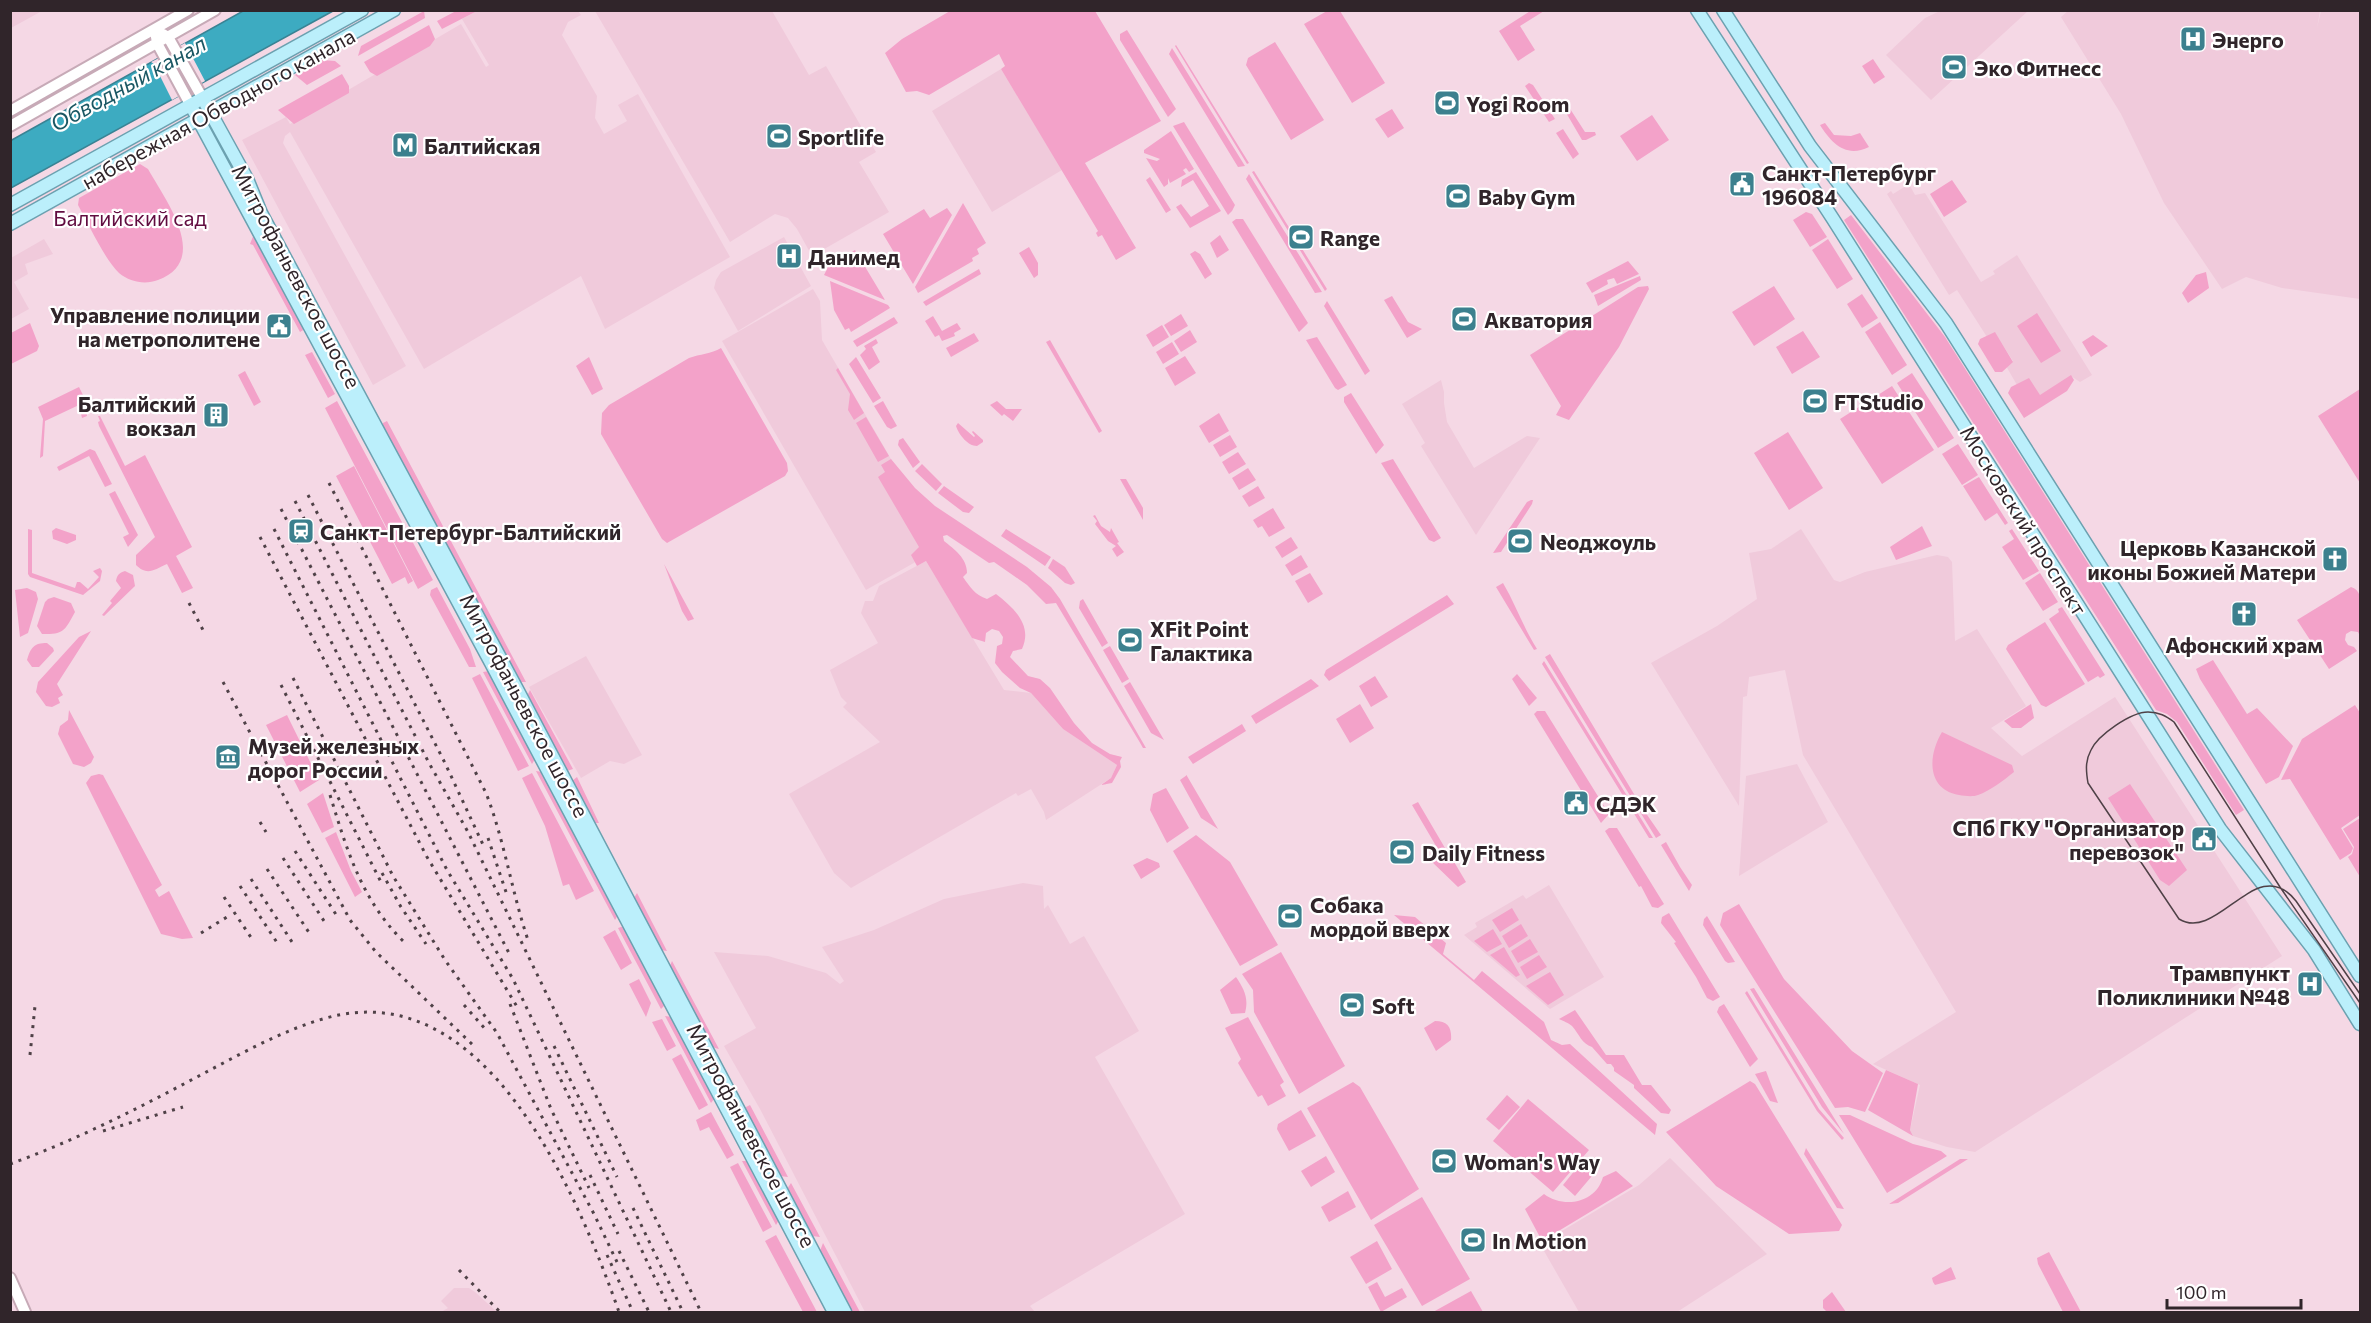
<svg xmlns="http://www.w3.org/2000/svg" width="2371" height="1323" viewBox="0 0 2371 1323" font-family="Commissioner,sans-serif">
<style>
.built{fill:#f0cadb}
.green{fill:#f3a2c9}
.water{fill:#3dabc1;stroke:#398394;stroke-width:1.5}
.pier{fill:#f5d8e5}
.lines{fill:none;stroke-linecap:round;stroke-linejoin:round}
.secondary-casing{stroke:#c7aab7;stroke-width:14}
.primary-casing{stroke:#6ca1b0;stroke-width:15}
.secondary{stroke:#fff;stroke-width:10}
.primary{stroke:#bbeffb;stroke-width:12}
.tram{stroke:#4f4147;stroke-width:1.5}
.rail{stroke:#4f4147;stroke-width:3;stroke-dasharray:3 6;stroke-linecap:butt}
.labels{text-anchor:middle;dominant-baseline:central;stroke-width:4.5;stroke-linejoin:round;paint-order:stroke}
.poi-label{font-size:21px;font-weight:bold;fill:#30252a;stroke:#fff;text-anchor:start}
.street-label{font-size:21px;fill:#30252a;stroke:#fff}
.park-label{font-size:21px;fill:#610c40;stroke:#fff}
.water-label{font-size:22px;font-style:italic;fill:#1a5763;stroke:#fff}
</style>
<rect width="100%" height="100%" fill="#f5d8e5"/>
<path class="built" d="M11,10H42V11L11,28Z
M477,11H578L581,15L568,22L562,35L597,96L595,118L604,134L627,121L618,105L638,94L730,257L605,329L581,276L424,369L290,132L285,136L283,143L406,366L373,385L242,140L286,117L290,124L461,24L486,67L489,65L462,19Z
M595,11H772L809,75L826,66L876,152L859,162L889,212L812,256L797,229L788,218L775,214L730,242Z
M1940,11H2028L1931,100L1886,55L1925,18Z
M2068,11H2320L2317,28L2321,11H2360V299L2282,288L2246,277L2222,289L2164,203L2121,114L2061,17Z
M1001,69L1062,170L992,212L932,111Z
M1909,184L1915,195L1925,193L1981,282L1995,274L1993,271L2017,255L2092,375L2080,382L2071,376L2040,396L2017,385L2006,366L2013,361L1995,333L1987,337L1957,290L1949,295L1887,194L1891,191L1893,194Z
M784,237L811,286L738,331L714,288L716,280L721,272Z
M44,239L53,254L25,264L28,274L14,282L29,309L11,319V258Z
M813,289L820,301L822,340L942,547L866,590L722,341Z
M1441,380L1444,392V403L1447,422L1474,468L1527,436L1540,438L1476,535L1421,446L1425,443L1402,404Z
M1801,529L1834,580L1840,582L1865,572L1937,555L1948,557L1952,562L1955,641L1977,629L2026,706L1991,728L2022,756L2115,697L2282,956L1975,1152L1947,1147L1913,1136L1910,1130L1920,1085L1873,1064L1956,1012L1803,755L1785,670L1749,677L1747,696L1743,697L1739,806L1651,663L1717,626L1757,599L1749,553L1771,549Z
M926,561L1004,690L1031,693L1063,729L1117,765L1111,778L1046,820L1044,812L1031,789L1018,796L1016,793L851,888L834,873L789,794L880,742L843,707L847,703L841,697L830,670L878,643L861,613L865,601H873L879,586Z
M586,656L642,755L624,764L610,761L581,778L529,687Z
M1797,764L1828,822L1739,876L1746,776Z
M1023,883L1043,886L1044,909L1048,905L1070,944L1084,936L1139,1031L1095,1057L1185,1214L1033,1304L1030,1306L1035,1312H865L760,1109L724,1046L756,1028L714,952L768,956L826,973L840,984L844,981L822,947L874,930L944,899Z
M1549,885L1604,977L1550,1009L1464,935L1477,927L1475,923L1523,895L1526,899Z
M1670,1158L1767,1254L1677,1312H1579L1540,1244L1639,1185Z
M454,1288H469L475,1292L497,1312H441L448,1308L441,1301Z"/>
<path class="green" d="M1532,10L1544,11L1520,26L1535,50L1518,61L1499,31Z
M424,11L425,18L358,56L361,46Z
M456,11H477L442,29L437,21Z
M950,11H1095L1161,121L1085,163L1136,248L1116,260L1102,235L1098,237L1096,233L1098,231L1001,69L1005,66L999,54L929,95L917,91L906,92L885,53L902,39Z
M1327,11H1340L1385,83L1352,103L1304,24Z
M429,25L435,39L430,46L377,76L370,72L364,62Z
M1127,30L1176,109L1168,117L1120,40V34Z
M1275,42L1324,120L1291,140L1246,65L1248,58Z
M1176,45L1249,163L1247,164L1175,46Z
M1172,48L1245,166L1238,167L1169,54Z
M1873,59L1885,77L1874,84L1862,66Z
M322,60L335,61L341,66L307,85L295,75Z
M342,74L349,86V93L294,124L278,110Z
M1529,83L1533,85L1555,119L1549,122L1525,86Z
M1562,101H1565L1585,132H1595L1596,135L1586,140H1582L1561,104Z
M1392,109L1404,128L1388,138L1375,119Z
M1652,115L1669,140L1637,161L1620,136Z
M1184,122L1235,205L1232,211L1228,215L1173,126Z
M1825,123L1834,135L1851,136L1860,133L1869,147C1846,158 1832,144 1820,125Z
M1563,129L1579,154L1573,159L1556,133Z
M1171,131L1194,169L1189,172L1186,168L1183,170L1186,174L1170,183L1168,178V184L1164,187L1146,158L1157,161L1160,159L1144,153V150Z
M140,164L148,169C164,198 212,260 158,280C145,285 130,282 119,273C105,260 88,223 78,205L79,198Z
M1254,171L1327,289L1325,291L1252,172Z
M1196,172L1221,211L1190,228L1176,207L1181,204L1191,217L1209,206L1193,180L1181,187L1182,180Z
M1249,174L1322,292L1315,293L1246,179Z
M1150,177L1171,210L1166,213L1146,180Z
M1952,180L1967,202L1944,217L1930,194Z
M963,203L986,243L977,249L979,254L972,258L973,261L918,293L915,287Z
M947,208L952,215L913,284L883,234L924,209L930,218Z
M1806,212L1812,214L1827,237L1810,247L1793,220Z
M1851,215L1945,337L2244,810L2236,815L2177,722L2167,714L2156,710L1844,220Z
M1236,219H1243L1308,323L1299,332L1232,222Z
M254,234L305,329L300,332L253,245L250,244Z
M1220,235L1229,250L1217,258L1210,243Z
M1828,239L1853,279L1837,289L1812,250Z
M1029,247L1038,263V275L1034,278L1019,253Z
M855,250L885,300L824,275L829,265Z
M1195,251L1200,254L1212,274L1205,279L1190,254Z
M1628,261L1639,274L1617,284L1614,278L1607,280L1608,284L1592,293L1586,283Z
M979,269L981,274L926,306L923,302Z
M2206,272L2209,288L2188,303L2182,293L2196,275Z
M1640,276L1641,280L1598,306L1594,295Z
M830,281L888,305L890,308L851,332L849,328L845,330L834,310Z
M1648,286L1649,289L1619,347L1569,420L1556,415L1561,406L1530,355L1638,287Z
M1774,286L1795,319L1754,346L1732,312Z
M1862,294L1878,318L1862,328L1847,304Z
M1392,296L1408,322L1422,329L1407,338L1384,300Z
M1327,301L1370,371L1365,375L1324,306Z
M2037,313L2061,351L2041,363L2017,326Z
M1181,314L1188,326L1171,336L1164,325Z
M933,316L942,331L957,323L961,329L954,333L955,336L942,341L939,335L935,337L925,321Z
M894,317L898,323L857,347L853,341Z
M1880,322L1907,365L1892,375L1865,332Z
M30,323L39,346L37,351L11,364V333Z
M1162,325L1169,337L1153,347L1146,335Z
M1190,330L1197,342L1181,352L1174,341Z
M1803,331L1820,357L1792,374L1776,347Z
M1995,332L2013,362L2002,372H1995L1978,344L1980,339Z
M974,333L979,341L951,357L946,348Z
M2093,335L2108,346L2091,357L2082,342Z
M1317,337L1347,385L1338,390L1335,388L1306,340Z
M876,339L878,343L872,347L880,362L869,370L860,355L866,349L864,346Z
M1050,340L1102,431L1099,433L1046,342Z
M1172,342L1179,354L1163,364L1156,352Z
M721,348L787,463L788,471L785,476L667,543L662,539L601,434L602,413L609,405L689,358C700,354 711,354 721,348Z
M312,352L335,394L328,398L305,355Z
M1185,356L1196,373L1175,386L1165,368Z
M589,357L603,389L592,395L576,366Z
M856,357L881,398L873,403L849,364Z
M838,368L864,413L854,420L848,410L850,394L836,370Z
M245,371L261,402L254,406L238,375Z
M1912,373L1954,438L1938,448L1897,383Z
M2071,375L2074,380L2067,391L2024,418L2008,393L2011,387L2029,378L2040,395Z
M1892,386L1934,450L1882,484L1840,419Z
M79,387L85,399L87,416L82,418L79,405L45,421L43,456L40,458L43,419L38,407Z
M2360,389V483L2318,416Z
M1351,393L1384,445L1376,454L1344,402V397Z
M337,401L433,580L418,589L325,408Z
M883,401L897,426L891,429L887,427L874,406Z
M997,401L1006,409H1022L1013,421L1004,414L1002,416L990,405Z
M1219,413L1229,431L1209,443L1199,426Z
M98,416H100L125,466L145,455L192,547L176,556L193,588L182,593L167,564C154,570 147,576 136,565V555L155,537L99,426L98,422L100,421Z
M866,417L889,456L878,462L856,423Z
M387,421L526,682H519L382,427L383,423Z
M958,423L974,437L975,436L972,432L973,431L983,440V442L977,446C968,446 959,435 956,426Z
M1788,432L1823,488L1789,510L1754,453Z
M1230,435L1237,447L1220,457L1213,445Z
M903,438L920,462L913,468L898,445L899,440Z
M1958,444L1978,475L1962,485L1942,454Z
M90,449L95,451L112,484L105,487L89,456L59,471L57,467Z
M1238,452L1246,464L1229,474L1222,462Z
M891,459L915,488L935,506L1027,567L1051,587L1060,599L1146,748H1143L1139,741L1056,603L1046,604L1027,585L994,562L989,563L947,535L943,536L944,541C954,549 967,558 967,573L963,577C970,587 975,595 987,599L996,594C1014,608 1033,625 1022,649L1013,651L1010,657L1028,676L1040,679L1050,688L1074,723L1092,743L1110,754L1122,757L1120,761L1121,767L1112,783L1101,785L1111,778L1117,765L1063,729L1031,693L1020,688L1002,672L995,663L997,646L1002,644L1003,637L999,631L992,629L986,633L985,642L972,638L926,561L917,566L911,555L919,547L878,477L885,472L881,465Z
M1393,459L1441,538L1434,542L1429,540L1381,463Z
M922,464L942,484L936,491L915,471Z
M354,466L413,581L408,584L405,577L392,584L336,476Z
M1248,468L1256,480L1239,490L1232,478Z
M1979,477L2008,523L2005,525L1997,513L1985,521L1963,486Z
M1120,479H1126L1143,508V520Z
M944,486L974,507L969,513L963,512L938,493Z
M1258,486L1265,498L1249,507L1242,496Z
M115,491L138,535L128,547L123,537L129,534L109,494Z
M1531,500H1533L1532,504L1501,552L1493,553L1527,502Z
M1273,508L1285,528L1269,537L1262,526L1258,528L1253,520Z
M1095,515L1101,526L1110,532L1111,528L1119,542L1117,543L1124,552L1117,557L1112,549L1116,546L1108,541L1095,524L1097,521L1093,516Z
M1922,526L1932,546L1896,560L1890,547Z
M56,528L76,535V540L67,544L53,539L52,531Z
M28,529L32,530V573L75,588L77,582H80L88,589L99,577L93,571L100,568L102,571L100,581L83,595L30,577L28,574Z
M1006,529L1051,557L1045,566L1001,536Z
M2012,529L2039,571L2023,580L2002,547L2014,539L2009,531Z
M1291,537L1298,548L1282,558L1275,547Z
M1301,555L1308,567L1292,576L1285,565Z
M1053,559L1065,567L1075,583L1071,585L1065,583L1048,568Z
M664,564L694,619L688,621L682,611Z
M125,571L133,575L135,586L104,616L102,615L112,603L110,601L121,588L116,581C117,575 119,573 125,571Z
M1310,573L1323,594L1308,603L1295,581Z
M2040,573L2058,602L2043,611L2025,583Z
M1503,583C1516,605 1523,627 1537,649L1534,650L1496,587Z
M437,587L470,649L476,667H469L430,595L431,590Z
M2351,587C2367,591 2361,623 2360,636L2358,632L2351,631L2346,634L2345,640L2348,645L2354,647L2357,651L2329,669L2297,620Z
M27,588L36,592L38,599L28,633L20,637L15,590Z
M1447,595L1454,604L1329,681L1324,675L1326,670Z
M54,597L71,603L75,612C65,630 64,635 42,634L37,626L45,602L48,599Z
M1083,599L1108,643L1102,647L1079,608L1080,601Z
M2062,607L2105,675L2100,678L2098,676L2088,682L2049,619L2059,612L2058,609Z
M2045,622L2085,684L2046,707L2041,705L2006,649L2008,645Z
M91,631L57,684L63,695L58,698L60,703L52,707L46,706L36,692L38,682L79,637Z
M47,643L53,648L54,651L39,667H32L27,660C31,647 34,643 47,643Z
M1110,646L1129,679L1122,683L1103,650Z
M1550,654L1643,809L1661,835L1656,838L1545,657Z
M2213,660L2247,714L2257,708L2293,746L2279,777L2266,784L2200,679L2196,669Z
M1544,661L1653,838H1649L1542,664Z
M489,671L535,759L532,764L483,672Z
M480,674L529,766L518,771L472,678Z
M1517,674L1537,698L1529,706L1512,679Z
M1375,676L1388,697L1371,707L1359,686Z
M1311,679L1319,686L1256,724L1251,716Z
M1130,682L1164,740L1151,733L1124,686Z
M530,690L573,769L567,771L527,696Z
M1360,704L1374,728L1350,743L1336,719Z
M2031,704L2034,718L2021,728H2012L2004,721Z
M2355,705L2360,713V815L2341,828L2353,848L2351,853L2340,860L2290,779L2281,780L2302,739Z
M69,710L94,757L91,763L84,767L73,764L58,734L60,726L68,720Z
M1537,711H1545L1609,814L1601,823L1534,714Z
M287,715L319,780L300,792L266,725Z
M1242,724L1246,731L1193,764L1188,757Z
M1942,732L2012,765L2014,772C2004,780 1990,791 1978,795C1973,797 1965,796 1959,795C1926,789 1928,755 1942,732Z
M536,771L542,772L618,915L615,920Z
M532,773L594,891L576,900L569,884L563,886L545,826L522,778Z
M99,774L103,775L162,885L155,890L159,897L169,891L193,938L182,939L161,934L86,783L91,776Z
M1187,775V776L1218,829L1201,818L1180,780Z
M577,777L599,823H594L572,781Z
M2130,784L2187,870L2169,886L2160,880L2108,798Z
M1166,788L1189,828L1167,843L1150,810L1153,794Z
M323,793L334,827L322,833L307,804Z
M1418,802L1445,848L1439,851L1412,805Z
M2360,818V877L2348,857L2352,854L2354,847L2343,829Z
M1609,828H1617L1664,904L1658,908L1652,907L1641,886L1639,887L1605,831Z
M336,832L351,871L362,892L355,897L325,838Z
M1196,835L1230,862L1278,945L1240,966L1173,851Z
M1666,842L1680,867L1692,885L1689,891L1661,845Z
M1447,850L1466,882L1458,887L1430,860Z
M1147,858L1159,863L1160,867L1141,879L1133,865Z
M637,893L667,951L661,950L634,898Z
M1739,904L1784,979L1852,1051L1883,1073L1865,1112L1848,1107L1835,1108L1720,925L1723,913Z
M1512,908L1519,920L1500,932L1492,920Z
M1669,913L1720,997L1713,1001L1707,998L1696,977L1674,943L1676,942L1661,923L1662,917Z
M1394,915L1415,917L1446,943L1443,954L1474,980L1482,971L1544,1022L1551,1040L1562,1045L1570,1044L1657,1124L1655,1135Z
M1707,916L1735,962L1728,963L1725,961L1703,925L1704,919Z
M1521,924L1528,936L1509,948L1502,936Z
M624,926L665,1005L661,1009L618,928Z
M1493,929L1502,944L1487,952L1474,941Z
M615,930L632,963L621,970L603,937Z
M1530,939L1538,952L1518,963L1511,951Z
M1504,947L1520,975L1516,977L1490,955Z
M1281,952L1345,1066L1299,1094L1254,1012L1253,990L1242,974Z
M1539,955L1547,967L1527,979L1520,967Z
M672,961L719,1049L712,1047L670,966Z
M1550,972L1564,995L1548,1005L1526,986Z
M1236,977C1244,989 1249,998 1245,1013L1231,1014L1220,990Z
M639,979L651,1003L646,1017L629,984Z
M1754,988L1844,1134L1822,1107L1750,989Z
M1747,991L1819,1109L1844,1138L1842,1140L1817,1111L1745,993Z
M1724,1004L1758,1059L1750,1067L1717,1012L1719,1007Z
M1575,1010L1606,1055H1624L1642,1085H1651L1671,1110L1669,1114L1661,1113L1634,1088V1085L1614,1071V1068L1611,1064H1607L1592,1047C1582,1044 1579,1034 1572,1026C1569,1023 1563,1021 1559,1019Z
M665,1016L672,1017L714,1099L711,1103Z
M1248,1017L1284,1082L1280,1085L1286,1096L1268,1106L1262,1095L1258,1097L1238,1063L1241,1059L1225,1028Z
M662,1019L676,1046L667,1051L652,1022Z
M1435,1021C1448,1021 1452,1028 1451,1040L1436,1051L1424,1028Z
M681,1054L708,1105L699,1110L672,1059Z
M1886,1070L1918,1084L1910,1130L1913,1136L1868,1110Z
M1766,1071L1778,1103L1770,1101L1755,1074Z
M1750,1081L1755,1084L1842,1225L1839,1231L1789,1234L1716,1186L1666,1132Z
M1353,1082L1360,1087L1419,1189L1371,1220L1307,1108Z
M1507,1095L1520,1107L1499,1130L1486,1119Z
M1528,1099L1589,1150L1553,1192L1493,1141Z
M750,1105L788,1177L780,1176L744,1108Z
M1301,1110L1316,1136L1289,1151L1277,1129L1278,1124Z
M711,1112L734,1155L727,1159L709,1127L700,1131L696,1120Z
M1839,1115H1850L1913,1144L1941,1151L1947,1156L1887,1193Z
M1806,1148L1844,1209L1837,1208L1804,1154Z
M1326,1156L1335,1172L1311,1187L1301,1171Z
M1584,1159L1597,1170L1575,1196L1563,1185Z
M1960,1159H1968L1898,1203L1889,1204Z
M742,1161H748L779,1220L776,1225Z
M738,1163L772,1227L763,1232L730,1167Z
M1616,1171L1633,1186L1542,1241L1525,1209L1544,1194C1564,1209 1596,1203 1603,1177Z
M791,1183L820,1237L812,1236L787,1189Z
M1348,1191L1356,1207L1329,1222L1321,1207Z
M1422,1197L1470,1279L1422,1306L1374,1225Z
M776,1235L817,1312H803L765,1241Z
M1377,1241L1392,1269L1366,1284L1350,1257Z
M823,1243L860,1312H852L820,1251Z
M2049,1252L2081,1312H2063L2038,1264L2037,1258Z
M1951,1267L1956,1279L1935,1285L1933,1282L1932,1278Z
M1377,1282L1385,1297L1402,1288L1407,1297L1381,1312L1368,1287Z
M1471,1291L1483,1312H1433Z
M1832,1292L1846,1312H1827L1823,1308V1300Z"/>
<path class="water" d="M243,11H333L11,188L10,141Z"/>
<path class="pier" d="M185,43L205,81L181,95L160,57Z
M159,58L179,96L172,100L154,64L151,62Z"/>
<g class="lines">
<defs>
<path id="secondary" d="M163,34L168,37L203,99
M156,37L157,43L191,106
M10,111L188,10
M10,126L215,10
M10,1278L25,1312"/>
<path id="primary" d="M1697,10L1833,219L2220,829L2314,950L2360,1024
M1723,10L1810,146L1946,323L2360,976
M203,99L247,179L261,213L518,691L845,1312
M191,106L491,663L834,1312
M10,205L362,10
M10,224L394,10"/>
</defs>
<use href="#secondary" class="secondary-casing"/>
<use href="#primary" class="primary-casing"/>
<use href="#secondary" class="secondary"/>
<use href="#primary" class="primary"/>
<path class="tram" d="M2360,994L2296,901C2257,851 2218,943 2179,919L2088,783C2086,771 2085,761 2091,750C2098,735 2131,712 2148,712C2159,712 2166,716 2174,722L2280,887L2360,1003"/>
<path class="rail" d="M329,483L486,793C505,842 512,894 529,943
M308,495L445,763L485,849
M295,501L429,763L468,832L701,1312
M281,509L511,957
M274,529L447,870L513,979L671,1312
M260,537L427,857L519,1010
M189,603L203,630
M293,678L393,876L445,960L497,1033L594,1214L617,1262
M223,682L350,920L376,952L474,1046
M281,685L381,882
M330,795C347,850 361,899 403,941
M260,822L266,832
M488,838L507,895
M295,851L337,916
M283,858L326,924
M267,869L310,934
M382,873L401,907L426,944
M251,879L294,945
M240,886L278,944
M224,897L252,939
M201,933L227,917
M510,1004L551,1109L589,1188
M464,1005L487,1031
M554,1046L617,1177
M30,1055L35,1006
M103,1131L183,1107
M10,1164C74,1141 135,1110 195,1078C237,1056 280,1031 326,1018C487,973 578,1196 619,1312
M590,1175L618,1234
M633,1208L683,1312
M619,1251L649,1312
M607,1255L633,1312
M459,1270L500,1312"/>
</g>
<defs>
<symbol id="hospital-square" viewBox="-11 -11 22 22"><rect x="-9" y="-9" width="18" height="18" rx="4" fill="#3c808e" stroke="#fff"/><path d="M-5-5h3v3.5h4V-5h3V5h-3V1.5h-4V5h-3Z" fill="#fff"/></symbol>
<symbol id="stadium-square" viewBox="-11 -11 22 22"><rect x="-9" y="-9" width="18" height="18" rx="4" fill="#3c808e" stroke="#fff"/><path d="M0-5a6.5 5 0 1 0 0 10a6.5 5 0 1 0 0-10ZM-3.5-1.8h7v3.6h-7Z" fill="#fff"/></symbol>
<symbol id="metro-square" viewBox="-11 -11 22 22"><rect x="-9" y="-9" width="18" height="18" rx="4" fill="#3c808e" stroke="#fff"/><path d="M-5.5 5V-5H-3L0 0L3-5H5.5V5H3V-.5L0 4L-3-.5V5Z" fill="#fff"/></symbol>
<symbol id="civic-square" viewBox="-11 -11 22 22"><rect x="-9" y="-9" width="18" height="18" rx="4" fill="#3c808e" stroke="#fff"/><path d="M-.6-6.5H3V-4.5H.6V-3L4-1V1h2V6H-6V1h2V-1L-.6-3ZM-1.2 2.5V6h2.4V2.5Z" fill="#fff"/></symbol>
<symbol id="building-square" viewBox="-11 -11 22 22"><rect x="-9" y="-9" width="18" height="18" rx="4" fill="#3c808e" stroke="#fff"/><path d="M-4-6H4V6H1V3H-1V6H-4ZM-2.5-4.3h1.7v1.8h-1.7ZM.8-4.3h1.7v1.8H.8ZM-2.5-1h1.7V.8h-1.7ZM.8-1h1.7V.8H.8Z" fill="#fff"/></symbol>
<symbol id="station-square" viewBox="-11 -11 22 22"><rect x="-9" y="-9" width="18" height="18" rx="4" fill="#3c808e" stroke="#fff"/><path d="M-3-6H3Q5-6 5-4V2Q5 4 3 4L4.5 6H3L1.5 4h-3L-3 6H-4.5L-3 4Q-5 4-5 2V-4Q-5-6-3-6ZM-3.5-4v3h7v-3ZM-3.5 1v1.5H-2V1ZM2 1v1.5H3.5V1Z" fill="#fff"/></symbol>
<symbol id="church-square" viewBox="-11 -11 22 22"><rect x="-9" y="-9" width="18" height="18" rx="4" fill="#3c808e" stroke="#fff"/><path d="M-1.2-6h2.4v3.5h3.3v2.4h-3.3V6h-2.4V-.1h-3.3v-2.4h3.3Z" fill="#fff"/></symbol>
<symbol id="museum-square" viewBox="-11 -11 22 22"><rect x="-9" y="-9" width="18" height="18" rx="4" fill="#3c808e" stroke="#fff"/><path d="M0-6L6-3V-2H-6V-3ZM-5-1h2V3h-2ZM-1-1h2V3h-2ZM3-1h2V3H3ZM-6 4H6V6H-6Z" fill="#fff"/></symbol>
</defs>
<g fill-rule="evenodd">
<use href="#hospital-square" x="2178" y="24" width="30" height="30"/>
<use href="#stadium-square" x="1939" y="52" width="30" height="30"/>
<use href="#stadium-square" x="1432" y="88" width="30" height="30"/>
<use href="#stadium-square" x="764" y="121" width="30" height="30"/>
<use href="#metro-square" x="390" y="130" width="30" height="30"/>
<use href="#civic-square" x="1727" y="169" width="30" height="30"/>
<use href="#stadium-square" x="1443" y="181" width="30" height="30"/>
<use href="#stadium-square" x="1286" y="222" width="30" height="30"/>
<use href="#hospital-square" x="774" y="241" width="30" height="30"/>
<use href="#stadium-square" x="1449" y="304" width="30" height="30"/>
<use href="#civic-square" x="264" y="311" width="30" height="30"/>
<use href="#stadium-square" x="1800" y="386" width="30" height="30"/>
<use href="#building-square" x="201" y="400" width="30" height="30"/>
<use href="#station-square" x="286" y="516" width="30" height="30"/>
<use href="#stadium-square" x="1505" y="526" width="30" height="30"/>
<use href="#church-square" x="2320" y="544" width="30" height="30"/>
<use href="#church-square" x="2229" y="599" width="30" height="30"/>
<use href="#stadium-square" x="1115" y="625" width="30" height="30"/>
<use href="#museum-square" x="213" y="742" width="30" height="30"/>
<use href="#civic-square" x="1561" y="788" width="30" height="30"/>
<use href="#civic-square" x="2189" y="824" width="30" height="30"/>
<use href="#stadium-square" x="1387" y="837" width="30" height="30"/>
<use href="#stadium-square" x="1275" y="901" width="30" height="30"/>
<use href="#hospital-square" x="2295" y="969" width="30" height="30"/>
<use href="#stadium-square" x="1337" y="990" width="30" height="30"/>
<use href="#stadium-square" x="1429" y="1146" width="30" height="30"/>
<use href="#stadium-square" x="1458" y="1225" width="30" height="30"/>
</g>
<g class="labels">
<g class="poi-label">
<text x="2212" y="39">Энерго</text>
<text x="1974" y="67">Эко Фитнесс</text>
<text x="1466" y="103">Yogi Room</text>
<text x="798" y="136">Sportlife</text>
<text x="424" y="145">Балтийская</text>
<text x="1762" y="172">Санкт-Петербург<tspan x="1762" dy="24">196084</tspan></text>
<text x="1478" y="196">Baby Gym</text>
<text x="1320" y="237">Range</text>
<text x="808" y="256">Данимед</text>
<text x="260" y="314" text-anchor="end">Управление полиции<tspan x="260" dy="24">на метрополитене</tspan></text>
<text x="1484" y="319">Акватория</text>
<text x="1834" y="401">FTStudio</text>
<text x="196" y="403" text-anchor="end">Балтийский<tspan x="196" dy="24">вокзал</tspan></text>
<text x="320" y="531">Санкт-Петербург-Балтийский</text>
<text x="1540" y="541">Neoджоуль</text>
<text x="2316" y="547" text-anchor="end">Церковь Казанской<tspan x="2316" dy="24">иконы Божией Матери</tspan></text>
<text x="1150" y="628">XFit Point<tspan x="1150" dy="24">Галактика</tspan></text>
<text x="2244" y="644" text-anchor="middle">Афонский храм</text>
<text x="248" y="745">Музей железных<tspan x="248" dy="24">дорог России</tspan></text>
<text x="1596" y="803">СДЭК</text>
<text x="2184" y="827" text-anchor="end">СПб ГКУ "Организатор<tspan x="2184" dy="24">перевозок"</tspan></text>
<text x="1422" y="852">Daily Fitness</text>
<text x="1310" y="904">Собака<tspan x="1310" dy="24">мордой вверх</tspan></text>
<text x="2290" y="972" text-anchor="end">Трамвпункт<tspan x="2290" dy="24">Поликлиники №48</tspan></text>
<text x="1372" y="1005">Soft</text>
<text x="1464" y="1161">Woman's Way</text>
<text x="1492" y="1240">In Motion</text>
</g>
<g class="street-label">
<text transform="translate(218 108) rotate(-29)">набережная Обводного канала</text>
<text transform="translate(297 276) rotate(62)">Митрофаньевское шоссе</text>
<text transform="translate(2024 520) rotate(58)">Московский проспект</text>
<text transform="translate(525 705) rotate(62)">Митрофаньевское шоссе</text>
<text transform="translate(752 1135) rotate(62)">Митрофаньевское шоссе</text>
</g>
<g class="park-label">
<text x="130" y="217">Балтийский сад</text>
</g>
<g class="water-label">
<text transform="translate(128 83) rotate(-29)">Обводный канал</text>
</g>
</g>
<rect width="2371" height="1323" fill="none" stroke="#30252a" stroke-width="24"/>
<path d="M2167 1299v9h134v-9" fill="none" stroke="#30252a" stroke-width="3"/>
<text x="2176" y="1299" font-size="18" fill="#30252a" stroke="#ffffff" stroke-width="4.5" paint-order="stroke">100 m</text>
</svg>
